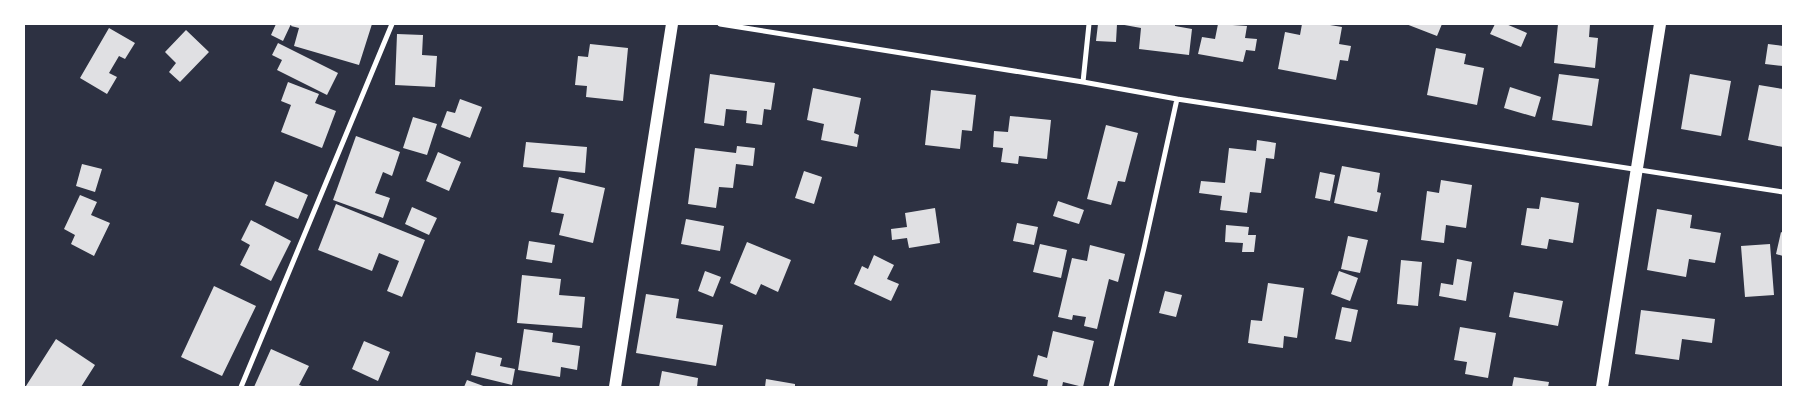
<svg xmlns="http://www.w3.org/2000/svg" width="1807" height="411" viewBox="0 0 1807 411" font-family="'Work Sans',sans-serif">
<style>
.building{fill:#e0e0e3}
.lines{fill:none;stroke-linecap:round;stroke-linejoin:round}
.minor{stroke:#fff;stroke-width:5}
.primary{stroke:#fff;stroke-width:12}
</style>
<rect width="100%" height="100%" fill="#2d3142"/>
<path class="building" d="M276,24H291L283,41L271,35Z
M292,24H372L359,65L294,46L299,28L291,26Z
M1098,24H1117L1116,42L1096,41Z
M1119,24H1175V26L1192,29L1189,55L1139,49L1141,28Z
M1218,24L1247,26L1245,38L1257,39L1255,51L1246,50L1243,62L1198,54L1202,37L1215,39Z
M1302,24H1324L1342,27L1339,44L1351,46L1348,61L1340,60L1336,80L1278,69L1285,32L1300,35Z
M1406,24H1442L1437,36Z
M1495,24H1506L1527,33L1521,47L1490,34Z
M1558,24H1590L1589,37L1598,38L1595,68L1554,63Z
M109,28L135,43L125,59L119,56L109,73L117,77L107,94L80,78Z
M186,30L209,52L180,82L169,72L176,63L165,52Z
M397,34L423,35L422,55L437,56L435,87L395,85Z
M278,43L338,73L327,95L277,70L282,60L272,55Z
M590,44L628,48L623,101L586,97L587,86L575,85L578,56L588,57Z
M1768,44L1783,46V66L1765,64Z
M1436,48L1466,54L1464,64L1484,68L1477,105L1427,95Z
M710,74L775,83L771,110L764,109L762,125L746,123L747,111L726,109L724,126L704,123Z
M1559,74L1599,79L1592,126L1552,120Z
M1690,74L1731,81L1721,136L1681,129Z
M288,82L319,94L315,103L336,111L322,148L281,132L291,105L281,101Z
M1759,85L1783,89V147L1748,140Z
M1510,87L1541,97L1535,117L1504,108Z
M813,88L861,98L854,133L859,135L857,147L821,140L824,124L807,120Z
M931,90L976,95L972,131L962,130L960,149L925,145Z
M460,99L482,107L470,138L441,127L447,111L455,113Z
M1010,116L1051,120L1047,159L1019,156L1018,164L1001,162L1003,148L993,147L994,131L1008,132Z
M413,117L437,124L427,155L403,148Z
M1106,125L1138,133L1125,182L1118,181L1111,205L1087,199Z
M356,136L400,152L392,176L383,172L375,193L390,198L383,218L333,200Z
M1257,140L1276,143L1274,159L1266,158L1261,193L1250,192L1247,213L1220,210L1222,196L1199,193L1201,181L1225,183L1229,148L1256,151Z
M526,142L587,147L585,173L523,167Z
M737,146L755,148L753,166L736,164L733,188L719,187L716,208L688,204L695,148L736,153Z
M438,152L461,162L449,191L426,181Z
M82,164L102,169L95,192L76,186Z
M1342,166L1380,173L1377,192L1381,193L1377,212L1334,203Z
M804,171L822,177L814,204L795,198Z
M1320,172L1335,175L1330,201L1315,198Z
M559,177L605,188L593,243L559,235L564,214L551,212Z
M1441,180L1472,185L1466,228L1446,225L1444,243L1421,240L1427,191L1439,193Z
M275,181L308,195L298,219L265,205Z
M80,195L97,202L91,215L110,223L94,256L71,244L75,235L64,229Z
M1541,197L1579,203L1573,243L1549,239L1547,249L1521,245L1527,208L1539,209Z
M1058,201L1084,210L1079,224L1053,216Z
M336,204L425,240L402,297L387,291L399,261L379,253L372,271L318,250Z
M412,207L437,218L429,235L405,224Z
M935,208L940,243L909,248L907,238L892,240L891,229L907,227L905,213Z
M1657,209L1692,215L1690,228L1721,233L1715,263L1689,259L1686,277L1647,270Z
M686,219L724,226L720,251L681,244Z
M251,220L291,241L271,281L240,265L250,245L241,240Z
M1017,223L1038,227L1034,245L1013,241Z
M1226,225L1249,227L1248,235H1256L1254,252H1242L1243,243L1225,242Z
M1781,232L1783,233V256L1776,254Z
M1348,236L1368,240L1360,273L1341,269Z
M529,241L555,245L552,263L526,259Z
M747,242L791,260L778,292L761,284L756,295L730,283Z
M1040,244L1067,250L1061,278L1033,272Z
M1770,244L1774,295L1745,297L1741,246Z
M1090,245L1125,254L1118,282L1109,279L1097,329L1084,326L1086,317L1073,315L1072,320L1058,317L1072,258L1087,261Z
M874,255L894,265L887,279L899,284L891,301L854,284L862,266L868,269Z
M1457,259L1472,262L1466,301L1439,296L1441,283L1453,285Z
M1401,260L1422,262L1418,306L1397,304Z
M705,271L721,277L713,297L698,291Z
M1339,271L1358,278L1350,301L1331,294Z
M522,275L561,279L559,295L585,297L582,328L517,323Z
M1268,283L1304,288L1297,338L1284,336L1283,348L1248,343L1251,320L1262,321Z
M214,286L256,306L222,376L181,357Z
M1165,291L1182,295L1176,317L1159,313Z
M1514,292L1563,301L1558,326L1509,317Z
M646,294L679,299L676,318L723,325L716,366L636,353Z
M1342,307L1358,310L1351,342L1335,339Z
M1641,310L1715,319L1712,343L1682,339L1679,360L1635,354Z
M1460,327L1496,333L1488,378L1465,374L1467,362L1454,360Z
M524,329L553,333L552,342L580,346L577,370L561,367L560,377L518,370Z
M1053,331L1094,341L1083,387L1063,382L1062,387H1047L1048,380L1033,376L1038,355L1047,358Z
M56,339L95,365L81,387H28L26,386Z
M364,341L390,352L378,381L352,369Z
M271,349L309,366L299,385L305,387H254Z
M476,352L502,358L500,366L515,369L512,385L471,375Z
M662,371L698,378L697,387H659Z
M1514,377L1549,382L1548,387H1512Z
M766,379L795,384V387H765Z
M467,380L486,387H464Z"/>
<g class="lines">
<path class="minor" d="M720,24L1083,82L1177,99L1783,192
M1083,82L1089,24
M241,387L392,24
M1111,387L1144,248L1177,99"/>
<path class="primary" d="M615,387L672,24
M1602,387L1660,24"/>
</g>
<rect width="1807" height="411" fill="none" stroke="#ffffff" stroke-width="50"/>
</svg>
